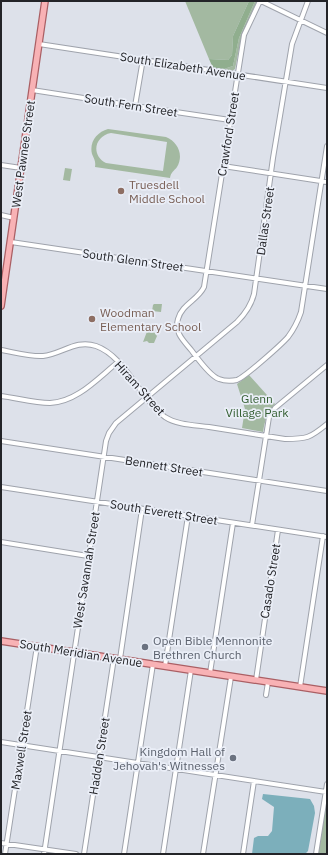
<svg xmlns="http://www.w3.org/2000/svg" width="328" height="855" viewBox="0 0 328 855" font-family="'IBM Plex Sans',sans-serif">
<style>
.green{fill:#a3b9a1;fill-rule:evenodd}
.forest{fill:#90ae8e}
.water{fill:#7cafbb}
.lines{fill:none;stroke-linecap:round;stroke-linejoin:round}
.minor-casing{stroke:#9fa3ac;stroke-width:6}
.major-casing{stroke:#aa5f64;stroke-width:8}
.minor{stroke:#fff;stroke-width:4}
.major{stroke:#f8b2b5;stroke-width:5.5}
.education-dot{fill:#8d6e63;stroke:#eaeef7;stroke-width:1.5}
.worship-dot{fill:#6b7280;stroke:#eaeef7;stroke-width:1.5}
.labels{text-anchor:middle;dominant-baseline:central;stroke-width:3.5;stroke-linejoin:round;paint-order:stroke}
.street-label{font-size:12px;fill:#232428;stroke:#eaeef7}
.education-label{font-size:12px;fill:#785e54;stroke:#eaeef7;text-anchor:start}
.park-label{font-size:12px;fill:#335e31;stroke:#eaeef7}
.worship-label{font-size:12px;fill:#5b616d;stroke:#eaeef7;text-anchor:start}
</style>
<rect width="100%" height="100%" fill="#dde1ea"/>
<path class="green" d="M185,1H249L233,36L232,55L228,60L209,59Z
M255,1H257L242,34L235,69L232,71L224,69L233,66L239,38Z
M108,129L166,137C178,142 184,155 177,167C174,171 171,172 170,178L95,167C96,161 94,159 92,154C89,142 97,132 108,129ZM111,133L167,142L163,171L106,163C91,156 94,136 111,133Z
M65,168L72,169L70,181L63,180Z
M154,304H162L161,312L152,311L153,305Z
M148,329L153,331L157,336L154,343H149L147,341L143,342Z
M249,375L275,404C267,413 265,420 263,432L242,428L245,409L237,384Z
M327,789V854H317Z"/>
<path class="forest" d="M249,1H255L239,38L233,66L224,69L213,68L209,59L228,60L232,55L233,36Z"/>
<path class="water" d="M263,794L310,799L314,806L315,813L308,851L305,854H252L254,838L258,836H268L272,831L274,807L262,799Z"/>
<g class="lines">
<defs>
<path id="minor" d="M260,1L244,35L204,287C198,300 182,304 178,319C174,333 184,341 192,351C198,359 210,376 219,379C224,381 232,381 237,380C245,377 282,344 288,337C294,329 298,321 301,312L327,146
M261,1L327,33
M39,44L327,88
M32,90L135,106L230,120
M135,106L143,59
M1,165L21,168
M223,166L327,182
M1,215L14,218
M11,242L327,289
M1,350C13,352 31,357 43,356C62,354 76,339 96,346C125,356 140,399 165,417C177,425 195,425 209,427C234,431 260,435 285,439C307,439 310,438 327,424
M1,396C17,398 34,403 50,403C77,402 98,378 118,362
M1,441L327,491
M1,487L327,537
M252,525L269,417L275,408L327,365
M1,542L88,556
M120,659L142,509
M165,666L188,516
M210,673L233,523
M256,680L278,530
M300,687L323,536
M266,695L268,682
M1,742L326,792
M1,843L76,854
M5,854L37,646
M44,854L106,441L109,433L116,423L237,322C245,314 251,306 254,294L273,158L292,44L308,1
M84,854L114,658
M124,854L153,664
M163,854L191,670
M203,854L231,677
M243,854L254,781
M316,854L327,784"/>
<path id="major" d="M1,306L45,1
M1,641L327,691"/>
</defs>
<use href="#minor" class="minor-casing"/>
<use href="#major" class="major-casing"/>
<use href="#minor" class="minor"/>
<use href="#major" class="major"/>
</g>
<g class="education-dot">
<circle cx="121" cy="191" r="4"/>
<circle cx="92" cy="319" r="4"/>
</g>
<g class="worship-dot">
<circle cx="145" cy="647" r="4"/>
<circle cx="233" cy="758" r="4"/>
</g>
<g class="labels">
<g class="street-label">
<text transform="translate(183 66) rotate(9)">South Elizabeth Avenue</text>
<text transform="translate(131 105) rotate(9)">South Fern Street</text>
<text transform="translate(228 134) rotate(-81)">Crawford Street</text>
<text transform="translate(23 154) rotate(-82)">West Pawnee Street</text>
<text transform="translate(265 221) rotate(-82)">Dallas Street</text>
<text transform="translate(133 260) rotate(8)">South Glenn Street</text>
<text transform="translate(140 388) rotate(48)">Hiram Street</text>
<text transform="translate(164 466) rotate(9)">Bennett Street</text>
<text transform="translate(164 512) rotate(9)">South Everett Street</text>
<text transform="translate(86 570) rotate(-81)">West Savannah Street</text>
<text transform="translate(270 581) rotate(-81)">Casado Street</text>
<text transform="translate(81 653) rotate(9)">South Meridian Avenue</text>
<text transform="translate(21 750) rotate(-81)">Maxwell Street</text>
<text transform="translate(99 756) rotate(-81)">Hadden Street</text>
</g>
<g class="education-label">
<text x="129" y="184">Truesdell<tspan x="129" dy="14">Middle School</tspan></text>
<text x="100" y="312">Woodman<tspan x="100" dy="14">Elementary School</tspan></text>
</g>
<g class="park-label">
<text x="257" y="398">Glenn<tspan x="257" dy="14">Village Park</tspan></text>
</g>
<g class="worship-label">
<text x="153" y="640">Open Bible Mennonite<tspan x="153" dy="14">Brethren Church</tspan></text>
<text x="225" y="751" text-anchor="end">Kingdom Hall of<tspan x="225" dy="14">Jehovah's Witnesses</tspan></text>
</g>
</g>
<rect width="328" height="855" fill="none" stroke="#232428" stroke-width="4"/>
</svg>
